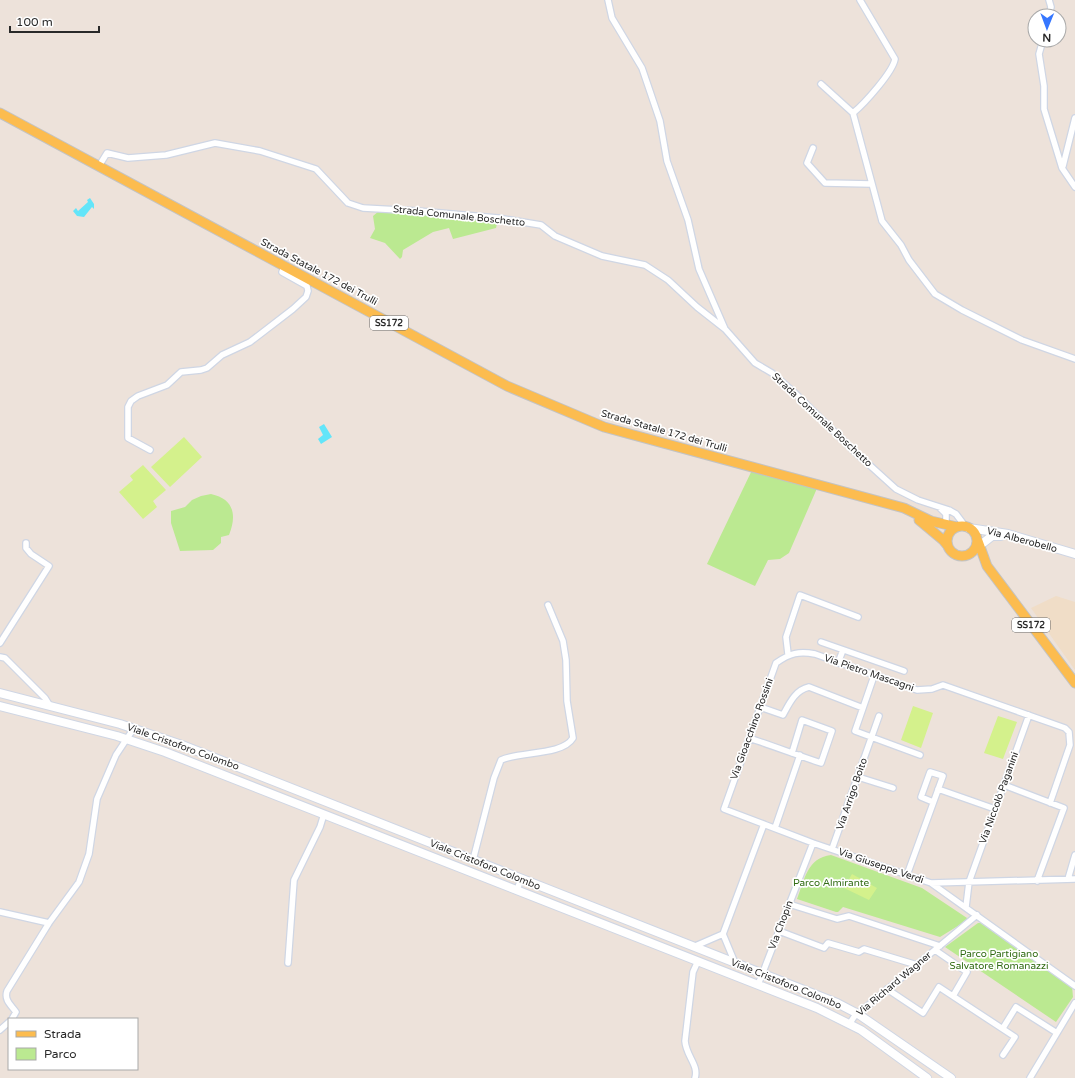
<svg xmlns="http://www.w3.org/2000/svg" width="1075" height="1078" viewBox="0 0 1075 1078" font-family="'Varela Round',sans-serif">
<style>
.education{fill:#f0ddc7}
.green{fill:#bbe991}
.pitch{fill:#d4f18c}
.water{fill:#63e5f9}
.lines{fill:none;stroke-linecap:round;stroke-linejoin:round}
.minor-casing{stroke:#cfd6e4;stroke-width:8}
.secondary-casing{stroke:#cfd6e4;stroke-width:10}
.primary-casing{stroke:#c3c3c3;stroke-width:11}
.minor{stroke:#fff;stroke-width:5.5}
.secondary{stroke:#fff;stroke-width:8}
.primary{stroke:#fcbc4f;stroke-width:9}
.labels{text-anchor:middle;dominant-baseline:central;stroke-width:3.5;stroke-linejoin:round;paint-order:stroke}
.shield{fill:#fff;stroke:#696969;stroke-width:1}
.shield-label{font-size:9px;font-weight:bold;fill:#292929}
.street-label{font-size:10px;fill:#292929;stroke:#fff}
.park-label{font-size:10px;fill:#326c14;stroke:#fff}
</style>
<rect width="100%" height="100%" fill="#ede2da"/>
<path class="education" d="M1056,596L1075,602V670L1031,608Z"/>
<path class="green" d="M379,211L498,220L496,228L453,239L449,228L433,232L403,250L402,257L400,259L385,243L370,238L375,229L373,216Z
M753,468L818,486L789,553L780,559L768,560L755,586L707,564Z
M211,494C234,499 237,515 229,535L221,537V543L213,550L180,551L171,523V511L185,507L192,500L201,496Z
M831,855L922,888L967,918L966,921L940,937L843,907L838,912H836L797,899C805,879 807,858 831,855Z
M978,923H981L1072,986L1073,997L1056,1022L945,947Z"/>
<path class="pitch" d="M184,437L202,457L170,487L151,467Z
M143,465L166,490L153,501L157,507L143,519L119,492L133,480L130,476Z
M913,706L933,713L921,748L901,740Z
M998,716L1017,722L1003,759L984,753Z
M852,874L877,888L869,900L844,888Z"/>
<path class="water" d="M90,198L94,204V209L92,207L84,217L77,216L73,211L76,208L78,211L88,202L87,200Z
M324,424L332,437L321,444L318,439L323,435L319,427Z"/>
<g class="lines">
<defs>
<path id="minor" d="M608,0L612,18L642,68L660,121L667,161L688,220L699,269L725,329
M860,0L895,59C893,72 864,104 853,113L882,221L901,245L909,260L935,294L962,310L1022,340L1075,359
M1049,16L1051,7L1049,0
M1043,40L1039,54L1044,86V109L1062,168L1075,187
M821,84L853,113
M813,148L807,163L825,183L871,184
M99,166L107,153L128,158L166,155L215,143L260,151L316,169L348,203L363,208L418,211L498,218L541,225L555,236L602,256L645,265L668,280L697,307L725,329L755,363L772,373L797,395L854,451L896,489L918,500L949,510L956,514L965,526
M1063,166L1075,118
M150,450L128,438V407L131,401L138,396L167,385L181,372L201,370L207,368L222,355L250,342L293,309L306,297L308,291L307,286L282,272L284,266
M940,508L946,514V524
M821,642L904,671
M0,643L49,566L31,554L26,548V543
M788,654L786,637L800,595L858,617
M0,657L5,658L45,698L50,706
M838,663L843,650
M874,676L855,731L920,755
M760,707L783,715C789,704 795,690 809,687L863,708
M749,738C773,746 797,755 821,763L832,731L802,720L792,753
M858,777L893,788
M1004,785L1064,808L1037,881
M938,789L995,809
M1050,803L1070,745L1069,732L1065,728L943,685L932,689L917,690L815,654C799,651 790,653 776,663L724,809L813,843L931,883L1075,879
M775,828L800,755
M832,849L879,716
M473,860L494,778L501,760C519,751 562,756 573,738L567,701L566,660L563,641L548,605
M907,875L943,776L930,772L921,797L933,802
M1068,879L1075,855
M931,883L1075,986
M517,890L521,879
M789,904L837,919L849,916L940,946
M966,907L969,882L1029,715
M0,912L49,923
M779,931L824,948L828,943L859,952L864,949L917,965
M723,934L764,824
M693,947L723,934L735,963
M935,950L967,972L953,996
M288,963L294,880L320,827L324,814
M758,985L813,843
M887,989L923,1013L939,987L1015,1037L1003,1055
M12,1019L16,1012C11,1005 4,1000 7,991L49,923L79,882L89,854L97,799L116,755L134,728
M850,1023L854,1017L977,915
M1003,1028L1016,1007L1057,1033
M0,1030L9,1022
M695,1078C699,1065 686,1056 685,1041L693,972L698,961
M1030,1078L1075,1003"/>
<path id="secondary" d="M969,528L1008,534L1075,554
M983,543L992,536H1001
M0,693L120,724L182,745L837,1003L858,1014L951,1078
M0,706L117,736L165,752L817,1008L861,1030L927,1078"/>
<path id="primary" d="M0,113L507,386L604,427L904,508L931,521L957,527
M919,520L943,540L948,546
M947 541a15 15 0 1 1 30 0a15 15 0 1 1-30 0Z
M978,541L987,566L1075,683"/>
</defs>
<use href="#minor" class="minor-casing"/>
<use href="#secondary" class="secondary-casing"/>
<use href="#primary" class="primary-casing"/>
<use href="#minor" class="minor"/>
<use href="#secondary" class="secondary"/>
<use href="#primary" class="primary"/>
</g>
<g class="labels">
<g class="shield">
<rect x="370" y="316" width="38" height="14" rx="3"/>
<rect x="1012" y="618" width="38" height="14" rx="3"/>
</g>
<g class="shield-label">
<text x="389" y="323">SS172</text>
<text x="1031" y="625">SS172</text>
</g>
<g class="street-label">
<text transform="translate(459 216) rotate(6)">Strada Comunale Boschetto</text>
<text transform="translate(319 272) rotate(28)">Strada Statale 172 dei Trulli</text>
<text transform="translate(822 420) rotate(43)">Strada Comunale Boschetto</text>
<text transform="translate(664 431) rotate(16)">Strada Statale 172 dei Trulli</text>
<text transform="translate(1022 540) rotate(15)">Via Alberobello</text>
<text transform="translate(869 673) rotate(19)">Via Pietro Mascagni</text>
<text transform="translate(752 729) rotate(-70)">Via Gioacchino Rossini</text>
<text transform="translate(183 747) rotate(20)">Viale Cristoforo Colombo</text>
<text transform="translate(852 794) rotate(-71)">Via Arrigo Boito</text>
<text transform="translate(999 798) rotate(-70)">Via Niccolò Paganini</text>
<text transform="translate(485 865) rotate(22)">Viale Cristoforo Colombo</text>
<text transform="translate(881 866) rotate(19)">Via Giuseppe Verdi</text>
<text transform="translate(781 925) rotate(-69)">Via Chopin</text>
<text transform="translate(786 984) rotate(22)">Viale Cristoforo Colombo</text>
<text transform="translate(894 984) rotate(-40)">Via Richard Wagner</text>
</g>
<g class="park-label">
<text x="831" y="883">Parco Almirante</text>
<text x="999" y="954">Parco Partigiano<tspan x="999" dy="12">Salvatore Romanazzi</tspan></text>
</g>
</g>
<rect x="8" y="1018" width="130" height="52" fill="#ffffff" stroke="#a9a9a9"/>
<rect x="16" y="1031" width="20" height="6" fill="#fcbc4f" stroke="#a9a9a9"/>
<text x="44" y="1038" font-size="12" fill="#292929">Strada</text>
<rect x="16" y="1048" width="20" height="12" fill="#bbe991" stroke="#a9a9a9"/>
<text x="44" y="1058" font-size="12" fill="#292929">Parco</text>
<g transform="translate(1047 28) rotate(181)"><circle r="19" fill="#ffffff" stroke="#a9a9a9"/>
<path d="M0-3L7 15L0 10L-7 15Z" fill="#3576ff"/>
<text y="-6" font-size="11" font-weight="bold" text-anchor="middle" fill="#292929">N</text>
</g>
<path d="M10 26v6h89v-6" fill="none" stroke="#292929" stroke-width="2"/>
<text x="16" y="26" font-size="12" fill="#292929" stroke="#ffffff" stroke-width="3" paint-order="stroke">100 m</text>
</svg>
